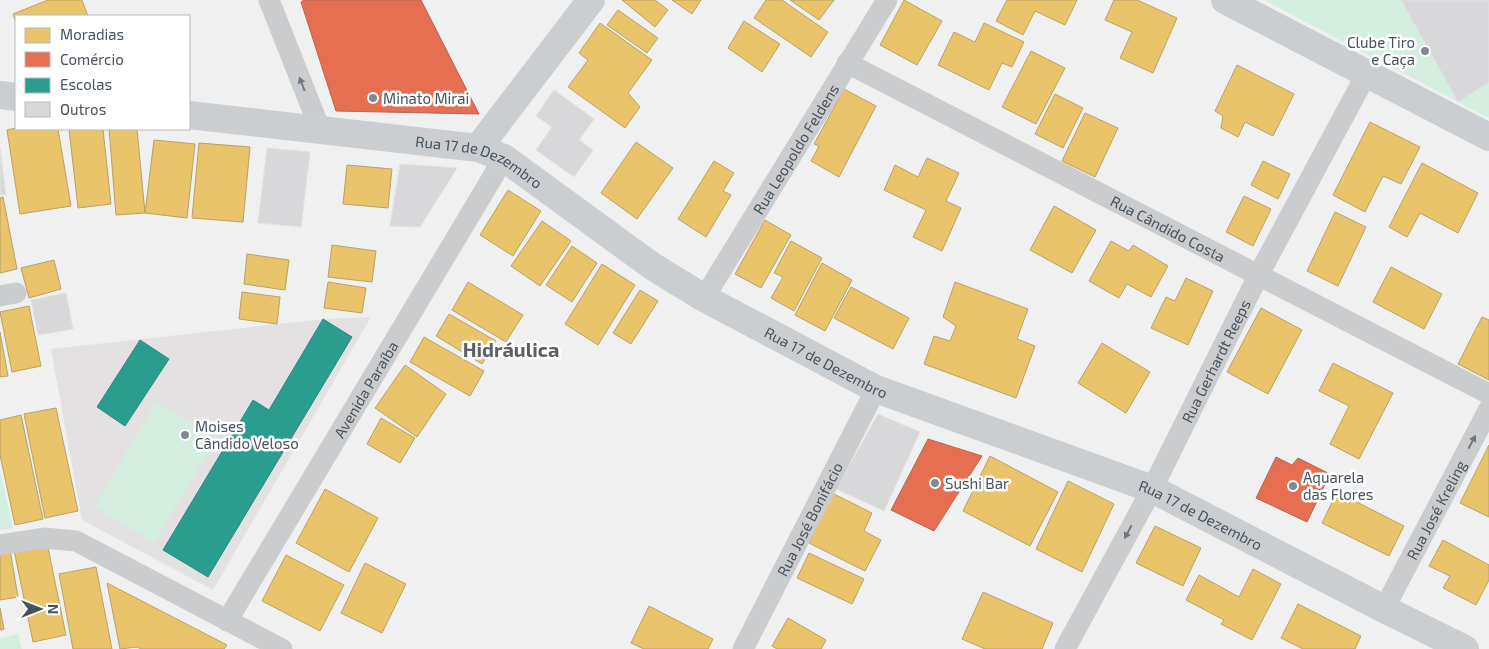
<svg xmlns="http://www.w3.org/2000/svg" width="1489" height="649" viewBox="0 0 1489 649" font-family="'Exo 2',sans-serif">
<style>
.education{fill:#e3e1e2}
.green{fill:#d4efdf}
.homes{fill:#e9c46a;stroke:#b8a266}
.shops{fill:#e76f51;stroke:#b76655}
.schools{fill:#2a9d8f;stroke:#338680}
.building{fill:#d8d8da;stroke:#e2e2e3}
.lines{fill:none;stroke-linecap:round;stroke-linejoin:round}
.street{stroke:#caccce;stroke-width:21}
.secondary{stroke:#cbced1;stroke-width:28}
.oneway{fill:#6e777f}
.poi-dot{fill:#828990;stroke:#fff;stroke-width:2}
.labels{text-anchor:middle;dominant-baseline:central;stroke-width:5;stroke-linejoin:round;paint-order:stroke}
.poi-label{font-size:15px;fill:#47525d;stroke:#fff;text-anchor:start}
.street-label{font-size:15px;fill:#47525d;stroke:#fff}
.district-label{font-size:20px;font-weight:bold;fill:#5c5f64;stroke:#fff}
</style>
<rect width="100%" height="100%" fill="#f1f0f0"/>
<path class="education" d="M371,317L213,590L82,520L51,349L323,319Z"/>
<path class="green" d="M1264,0H1489V118L1458,102Z
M156,402L216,439L154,543L94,507Z
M0,470L13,528L0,530Z
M18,634L22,649H0V638Z"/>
<path class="homes" d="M48,0H82L88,16H16V23L13,14Z
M622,0H655L668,10L655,27Z
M672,0H701L692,14Z
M766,0H782L828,32L811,57L754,18Z
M790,0H834L819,20Z
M904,0L942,21L917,65L880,45Z
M1007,0H1077L1065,25L1035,11L1023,35L996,21Z
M1114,0H1137L1177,18L1153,73L1120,58L1132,32L1105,20Z
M618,10L658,38L647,53L607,25Z
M744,21L780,44L762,72L728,48Z
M600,23L652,60L628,93L640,107L625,128L568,87L588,60L579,53Z
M984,23L1024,42L1012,67L1002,63L989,90L938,65L954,32L975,42Z
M1031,51L1065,68L1036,124L1002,107Z
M1237,65L1294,94L1273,136L1245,122L1238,137L1221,128L1223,116L1215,111Z
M844,89L876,106L839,177L811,161L819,146L814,144Z
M1055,94L1083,108L1063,148L1035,134Z
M1085,113L1118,128L1095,177L1062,161Z
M1370,122L1420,147L1401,184L1383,176L1365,212L1333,195Z
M16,128L58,129L71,206L20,214L7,130Z
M69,129H103L111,204L78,208Z
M109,129H137L145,213L116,215Z
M154,140L195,144L187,218L145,213Z
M636,142L673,168L637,219L601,193Z
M199,143L250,147L243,222L192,218Z
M927,158L959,173L946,201L961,208L942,251L913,237L926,210L884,190L895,165L918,177Z
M714,161L734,173L723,191L731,195L706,237L678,219Z
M1263,161L1290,174L1278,199L1251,185Z
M1422,163L1478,193L1458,233L1420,213L1407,237L1389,227Z
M347,165L392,169L388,208L343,204Z
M508,190L541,211L513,256L480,235Z
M1244,196L1271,209L1253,246L1226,232Z
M3,197L17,269L0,273V198Z
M1054,206L1096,230L1072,273L1030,250Z
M1335,212L1366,227L1338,286L1307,271Z
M765,220L791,235L761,288L735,274Z
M542,221L571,241L540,286L511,266Z
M791,241L822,258L794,311L771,298L783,277L774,273Z
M1111,241L1129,251L1133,245L1168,266L1151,297L1127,284L1119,298L1089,281Z
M332,245L376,251L372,282L328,277Z
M572,246L597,263L572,302L546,285Z
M247,254L289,260L285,290L244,284Z
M54,260L61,289L29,298L21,268Z
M822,263L852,280L825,331L795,315Z
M602,264L635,285L598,345L565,324Z
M1391,267L1442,294L1424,329L1373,302Z
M1186,278L1213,291L1188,345L1151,328L1166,297L1175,301Z
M328,282L366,288L362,313L324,308Z
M468,282L523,315L506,342L452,310Z
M955,282L1028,309L1017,339L1035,346L1016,398L924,364L934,336L950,341L956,326L943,317Z
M851,287L909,318L893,349L834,318Z
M640,290L658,301L631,344L613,333Z
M242,292L280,297L277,324L239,319Z
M29,306L41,366L12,372L0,312Z
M1261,308L1302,330L1268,394L1227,372Z
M449,314L496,341L482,364L436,336Z
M1482,317L1489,320V380L1458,364Z
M0,332L8,376L0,377Z
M424,337L484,371L470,396L410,362Z
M1102,343L1150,372L1126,413L1078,383Z
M1333,363L1393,393L1359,459L1330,444L1349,406L1319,391Z
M405,365L446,394L417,437L375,408Z
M56,408L78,511L45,518L24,414Z
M21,415L43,519L15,525L0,455V420Z
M381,418L415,438L400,463L367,444Z
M1489,445V517L1460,503Z
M990,456L1058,492L1030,546L963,511Z
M1068,481L1114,504L1082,572L1036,549Z
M325,489L378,518L349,572L296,543Z
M1337,492L1404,526L1389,556L1322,523Z
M832,493L872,513L864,531L881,540L865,571L809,543Z
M1155,526L1201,548L1183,586L1136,563Z
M1443,540L1489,565V580L1476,605L1443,588L1450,576L1429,566Z
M47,543L66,635L33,642L14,550Z
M10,550L18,597L0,600V552Z
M809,553L864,579L852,604L797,578Z
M286,555L344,585L320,631L262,601Z
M365,563L406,584L382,633L341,613Z
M96,567L112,649H73L59,574Z
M1253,569L1281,584L1252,640L1221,624L1224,620L1186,600L1199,575L1239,597Z
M107,583L227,645L224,649H141L137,647L120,649Z
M983,592L1053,623L1042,649H985L962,639Z
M1298,604L1361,636L1355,649H1303L1281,638Z
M649,606L713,639L708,649H644L631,643Z
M0,608L4,629L0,630Z
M788,618L826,640L821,649H777L772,646Z"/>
<path class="shops" d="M304,0H421L479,114L336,111L301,2Z
M928,439L982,456L934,531L891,510Z
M1276,457L1292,465L1298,458L1330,474L1307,522L1256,498Z"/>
<path class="schools" d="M323,319L352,337L208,577L163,550L253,400L269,410Z
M140,340L169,359L125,426L97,407Z"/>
<path class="building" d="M1401,0H1489V82L1458,102Z
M554,90L594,119L579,140L593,150L574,177L536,150L552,127L536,116Z
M0,147L6,195H0Z
M267,148L310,152L301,227L258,223Z
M400,164L457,168L420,227L390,226Z
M66,293L73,329L38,335L31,300Z
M878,414L920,432L884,511L836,489Z"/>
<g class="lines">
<g class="street">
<path d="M269,0L320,129"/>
<path id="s1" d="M847,63L1489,394"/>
<path d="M0,296L16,293"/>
<path id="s2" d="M704,298L887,0"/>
<path d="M0,545L44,538L76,541L282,649"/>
<path id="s3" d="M1384,609L1489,409"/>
<path id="s4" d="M227,621L504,158"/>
<path id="s5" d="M743,649L876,389"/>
<path id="s6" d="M1065,649L1152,489L1259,274L1367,73"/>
</g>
<g class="secondary">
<path d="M1225,0L1489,137"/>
<path d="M0,95L16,97"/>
<path id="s7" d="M189,115L478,148L504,158L652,266L704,298L876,389L1152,489L1384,609L1465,649"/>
<path d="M478,148L591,0"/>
</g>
</g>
<defs><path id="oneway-solid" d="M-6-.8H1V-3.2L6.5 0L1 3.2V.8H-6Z" transform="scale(1.25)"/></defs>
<g class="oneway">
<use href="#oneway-solid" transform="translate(302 84) rotate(-111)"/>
<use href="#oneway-solid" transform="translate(1472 442) rotate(-62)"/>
<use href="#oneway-solid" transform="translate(1128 532) rotate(118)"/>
</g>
<g class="poi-dot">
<circle cx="1425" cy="51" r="5"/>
<circle cx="373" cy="98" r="5"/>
<circle cx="185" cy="435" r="5"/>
<circle cx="935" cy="483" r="5"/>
<circle cx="1293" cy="486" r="5"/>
</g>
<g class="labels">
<g class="poi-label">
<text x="1415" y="42" text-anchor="end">Clube Tiro<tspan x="1415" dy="17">e Caça</tspan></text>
<text x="383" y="98">Minato Mirai</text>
<text x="195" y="426">Moises<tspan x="195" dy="17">Cândido Veloso</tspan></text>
<text x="1303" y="477">Aquarela<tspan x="1303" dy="17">das Flores</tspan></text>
<text x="945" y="483">Sushi Bar</text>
</g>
<g class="street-label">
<text stroke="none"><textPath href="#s2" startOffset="175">Rua Leopoldo Feldens</textPath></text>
<text stroke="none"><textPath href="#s7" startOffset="296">Rua 17 de Dezembro</textPath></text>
<text stroke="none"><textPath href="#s1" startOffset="361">Rua Cândido Costa</textPath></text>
<text stroke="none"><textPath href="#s7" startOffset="701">Rua 17 de Dezembro</textPath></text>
<text stroke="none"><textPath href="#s6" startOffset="325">Rua Gerhardt Reeps</textPath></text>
<text stroke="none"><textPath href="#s4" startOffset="270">Avenida Paraíba</textPath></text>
<text stroke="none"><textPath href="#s3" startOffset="112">Rua José Kreling</textPath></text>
<text stroke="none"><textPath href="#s7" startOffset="1106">Rua 17 de Dezembro</textPath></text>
<text stroke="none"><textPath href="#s5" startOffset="146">Rua José Bonifácio</textPath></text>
</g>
<g class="district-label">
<text x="511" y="349">Hidráulica</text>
</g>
</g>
<rect x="15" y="15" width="175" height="115" fill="#ffffff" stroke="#b5babe"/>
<rect x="25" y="28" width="25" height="15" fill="#e9c46a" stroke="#b5babe"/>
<text x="60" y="40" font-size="15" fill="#47525d">Moradias</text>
<rect x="25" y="52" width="25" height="15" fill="#e76f51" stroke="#b5babe"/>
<text x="60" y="65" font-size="15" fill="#47525d">Comércio</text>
<rect x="25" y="78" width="25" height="15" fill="#2a9d8f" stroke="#b5babe"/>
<text x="60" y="90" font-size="15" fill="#47525d">Escolas</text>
<rect x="25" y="102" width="25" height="15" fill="#d8d8da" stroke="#b5babe"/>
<text x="60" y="115" font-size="15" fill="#47525d">Outros</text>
<g transform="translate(40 609) rotate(90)" stroke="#ffffff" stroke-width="4" paint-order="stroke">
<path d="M0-4L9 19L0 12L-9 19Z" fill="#47525d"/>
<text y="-8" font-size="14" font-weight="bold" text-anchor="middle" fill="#47525d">N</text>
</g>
</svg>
